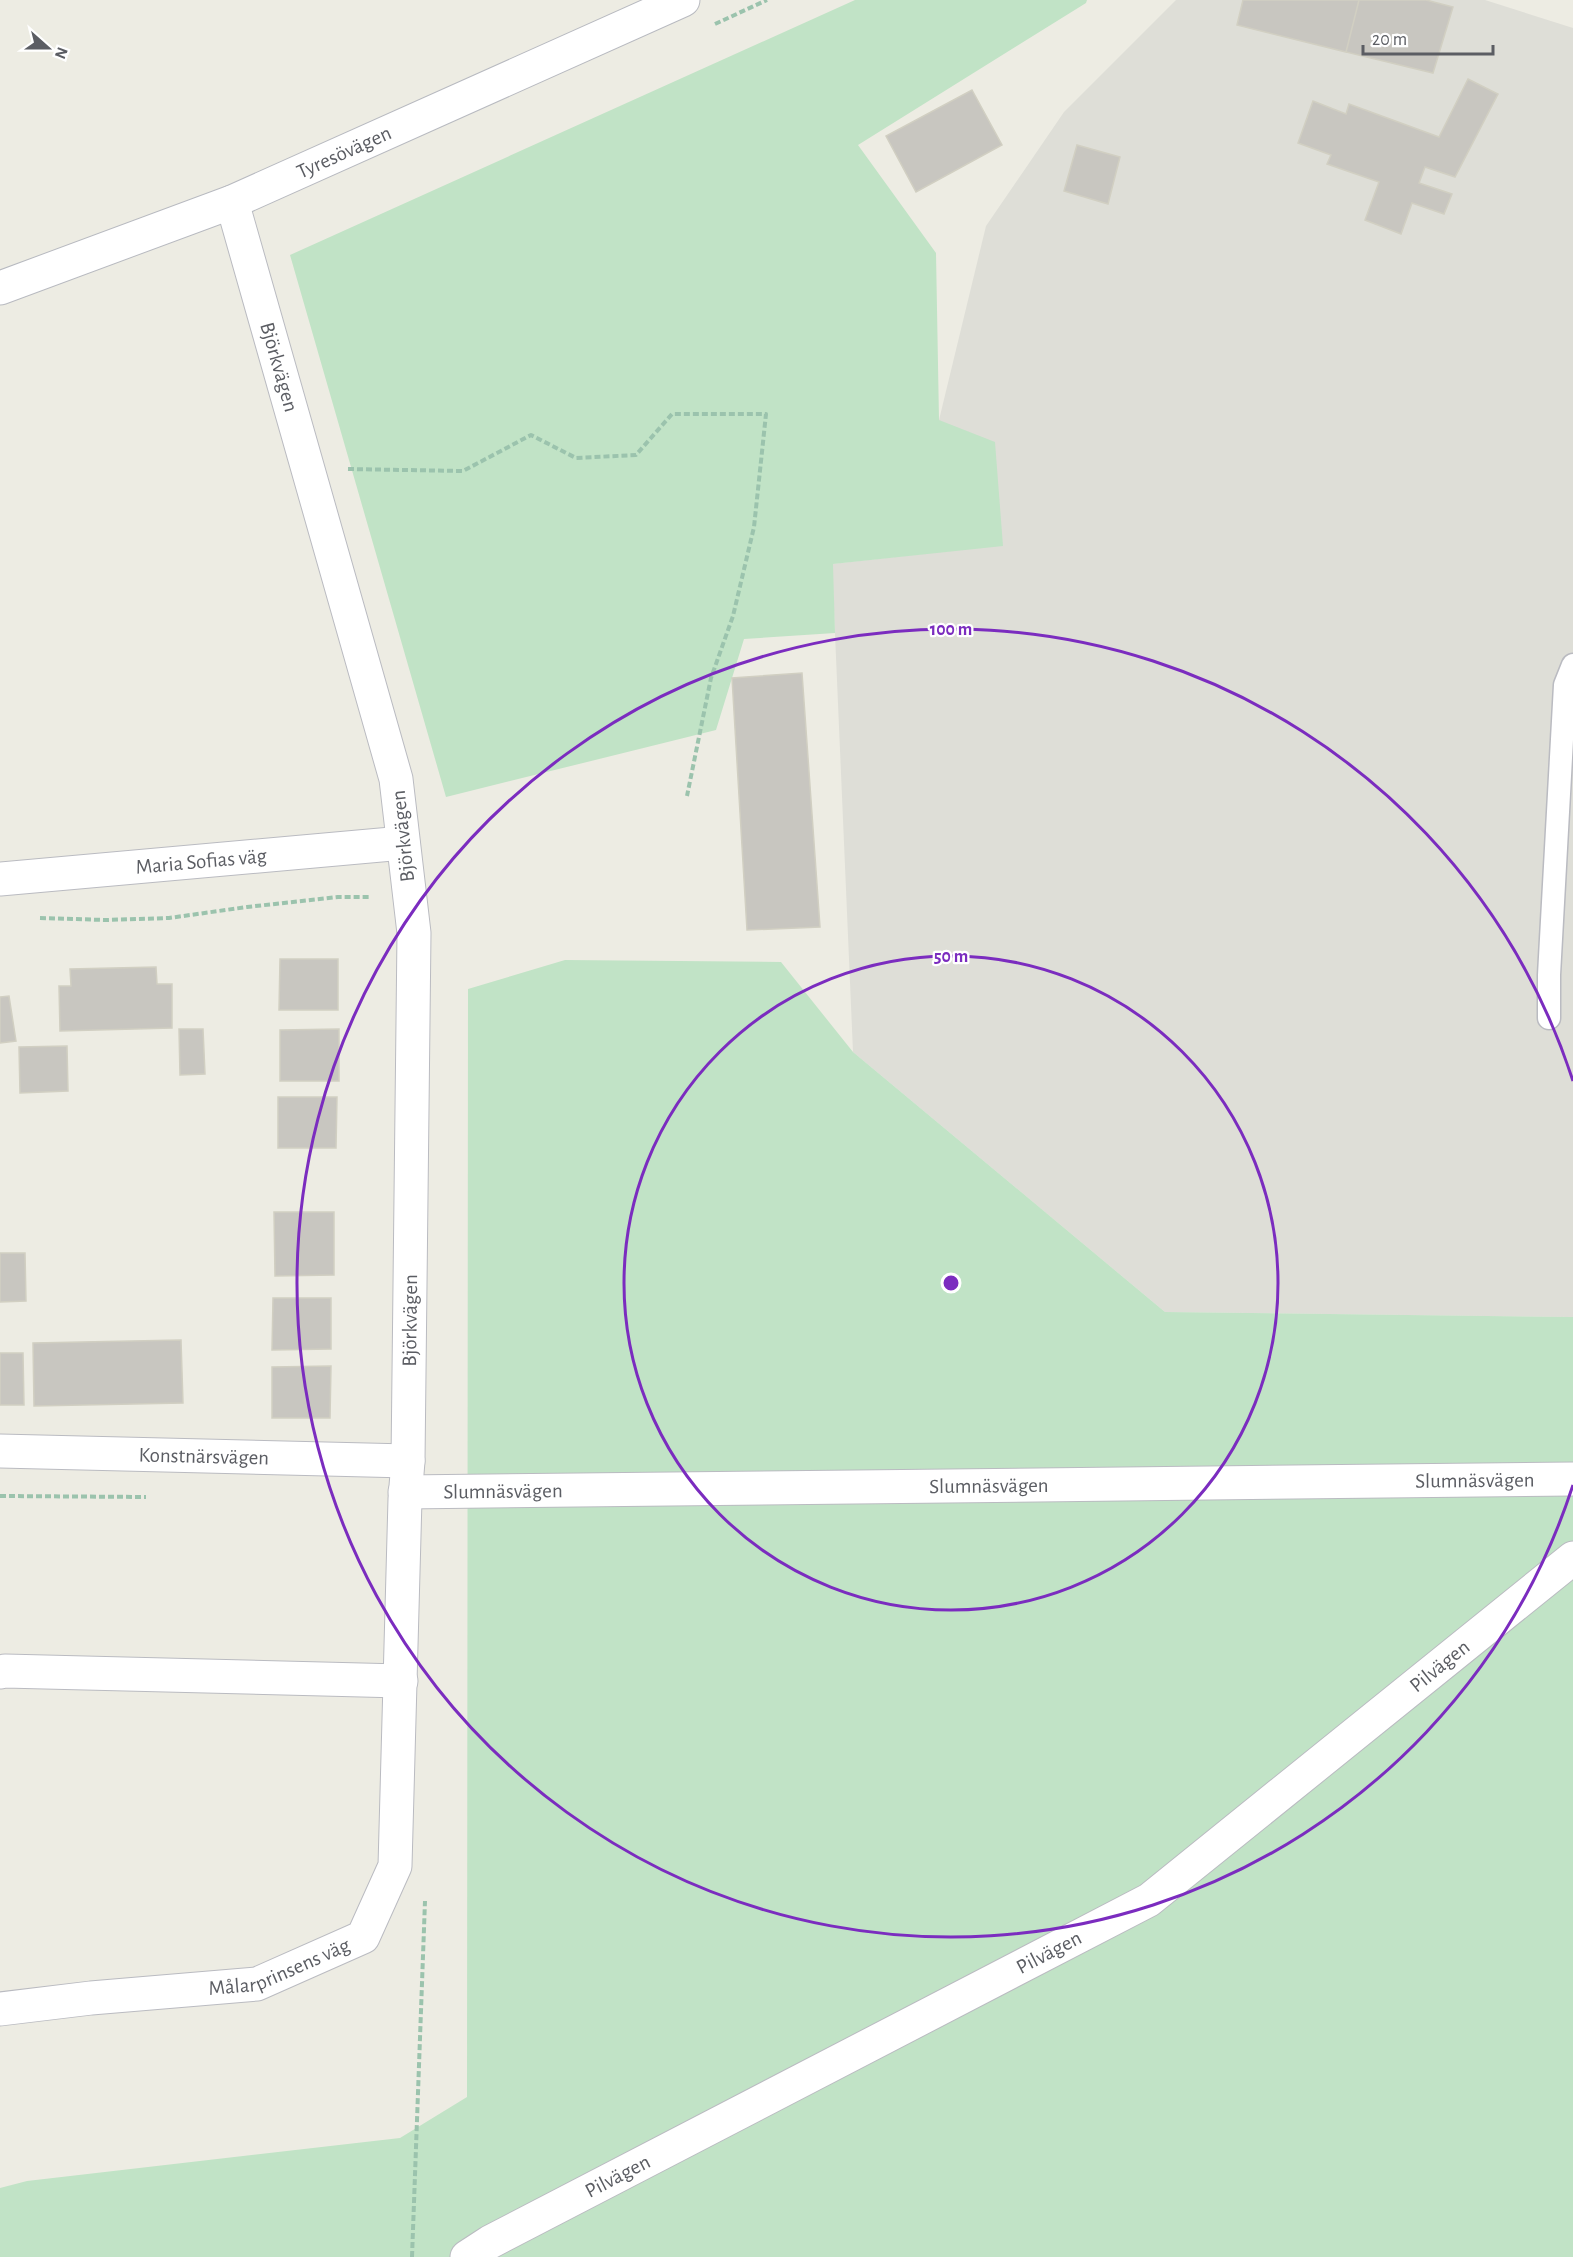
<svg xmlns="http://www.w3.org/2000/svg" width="1573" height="2257" viewBox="0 0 1573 2257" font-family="'Alegreya Sans',sans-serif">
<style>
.industrial{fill:#deded7}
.green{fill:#c1e3c6}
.building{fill:#c8c6c0;stroke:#d1cfc2;stroke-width:1.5}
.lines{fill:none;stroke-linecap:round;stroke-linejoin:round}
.service-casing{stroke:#babbc1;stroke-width:25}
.minor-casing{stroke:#babbc1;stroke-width:35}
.secondary-casing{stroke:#b8bac0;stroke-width:35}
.path{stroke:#9bc3ad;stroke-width:4;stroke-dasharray:6 3;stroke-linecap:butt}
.service{stroke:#fff;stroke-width:22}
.minor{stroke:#fff;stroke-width:33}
.secondary{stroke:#fff;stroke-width:33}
.ring{fill:none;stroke:#7b2cbf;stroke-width:3}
.labels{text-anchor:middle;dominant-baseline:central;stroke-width:4.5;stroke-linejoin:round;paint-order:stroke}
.street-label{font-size:21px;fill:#5b5d63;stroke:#fff}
.centre{fill:#7b2cbf;stroke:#fff;stroke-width:3}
.ring-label{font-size:18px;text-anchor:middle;font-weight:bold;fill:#7b2cbf;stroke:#fff;stroke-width:4.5;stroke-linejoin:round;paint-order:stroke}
</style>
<rect width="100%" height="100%" fill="#edece3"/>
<path class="industrial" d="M1176,0H1485L1573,28V1317L1165,1312L853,1052L832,564L1002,545L939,420L986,226L1064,112Z"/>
<path class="green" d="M855,0H1087L1086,3L858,145L936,253L939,420L995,442L1003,546L833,564L835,633L744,639L716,730L446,797L290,255Z
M565,960L781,962L853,1052L1165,1312L1573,1317V2257H0V2188L27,2181L400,2138L467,2097L468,989Z"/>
<path class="building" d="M1243,0H1359L1346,52L1237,25Z
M1359,0H1426L1453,7L1433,73L1346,52Z
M1468,79L1498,94L1455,177L1425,167L1419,183L1452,194L1444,214L1412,203L1401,234L1365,220L1379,182L1327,164L1331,155L1298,143L1313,101L1346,114L1349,104L1439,137Z
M972,90L1002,145L916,192L886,136Z
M1077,145L1120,157L1108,204L1064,191Z
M802,673L820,927L747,930L732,678Z
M280,959H338V1010H279Z
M156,967L157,984H172V1028L60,1031L59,986H71L70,969Z
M9,996L16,1041L0,1043V997Z
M179,1029H203L205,1074L180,1075Z
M339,1029V1081H280V1030Z
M67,1046L68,1091L20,1093L19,1047Z
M278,1097H337L336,1148H278Z
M274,1212H334V1275L275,1276Z
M0,1253H25L26,1301L0,1302Z
M273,1298H331V1349L272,1350Z
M181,1340L183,1403L34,1406L33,1343Z
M0,1353H23L24,1405H0Z
M331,1366L330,1418H272V1367Z"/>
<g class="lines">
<defs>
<path id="service" d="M1549,1018V975L1565,685L1573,665"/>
<g id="minor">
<path id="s1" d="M0,879L403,843"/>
<path id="s2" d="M0,1451L408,1461"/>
<path id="s3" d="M405,1492L1573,1479"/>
<path d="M0,1672L5,1671L401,1681"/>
<path id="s4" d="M0,2009L91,1998L257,1984L363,1937L395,1866L405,1499L408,1461L414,933L396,779L232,202"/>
<path id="s5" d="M467,2257L490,2242L1149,1900L1573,1558"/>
</g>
<g id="secondary">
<path id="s6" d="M0,288L232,202L683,0"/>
</g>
</defs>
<use href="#service" class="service-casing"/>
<use href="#minor" class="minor-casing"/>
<use href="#secondary" class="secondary-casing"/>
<path class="path" d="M715,24L767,0
M348,469L463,471L531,435L576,458L636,455L672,414H766L754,527L733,616L711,678L687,796
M40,918L106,920L169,918L247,907L338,897H369
M0,1496L146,1497
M412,2257L425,1901"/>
<use href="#service" class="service"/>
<use href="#minor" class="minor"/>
<use href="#secondary" class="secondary"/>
</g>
<g class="ring">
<circle cx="951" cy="1283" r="327"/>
<path d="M1573 1485A654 654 0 1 1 1573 1081"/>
</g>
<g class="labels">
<g class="street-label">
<text stroke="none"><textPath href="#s6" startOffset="370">Tyresövägen</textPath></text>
<text transform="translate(279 367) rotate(74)">Björkvägen</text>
<text transform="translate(403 836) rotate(-96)">Björkvägen</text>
<text stroke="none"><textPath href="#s1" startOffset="202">Maria Sofias väg</textPath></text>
<text stroke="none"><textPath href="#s4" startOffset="998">Björkvägen</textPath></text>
<text stroke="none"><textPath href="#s2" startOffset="204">Konstnärsvägen</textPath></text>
<text stroke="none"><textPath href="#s3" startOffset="1070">Slumnäsvägen</textPath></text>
<text stroke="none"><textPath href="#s3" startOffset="584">Slumnäsvägen</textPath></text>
<text stroke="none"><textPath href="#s3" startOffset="98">Slumnäsvägen</textPath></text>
<text stroke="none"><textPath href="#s5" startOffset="1143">Pilvägen</textPath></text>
<text stroke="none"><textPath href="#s5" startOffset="657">Pilvägen</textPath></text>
<text stroke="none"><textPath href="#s4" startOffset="284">Målarprinsens väg</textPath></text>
<text stroke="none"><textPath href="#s5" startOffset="171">Pilvägen</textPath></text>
</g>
</g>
<circle cx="951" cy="1283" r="9" class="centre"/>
<g class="ring-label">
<text x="951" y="635">100 m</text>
<text x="951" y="962">50 m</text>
</g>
<g transform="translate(48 48) rotate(111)" stroke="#ffffff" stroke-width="4.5" paint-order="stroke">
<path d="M0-4.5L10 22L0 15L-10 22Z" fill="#5b5d63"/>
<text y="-9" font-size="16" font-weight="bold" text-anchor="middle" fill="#5b5d63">N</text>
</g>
<path d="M1363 45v9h130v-9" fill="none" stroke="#5b5d63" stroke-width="3"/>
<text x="1372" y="45" font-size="18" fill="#5b5d63" stroke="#ffffff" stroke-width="4.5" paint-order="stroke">20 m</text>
</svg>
